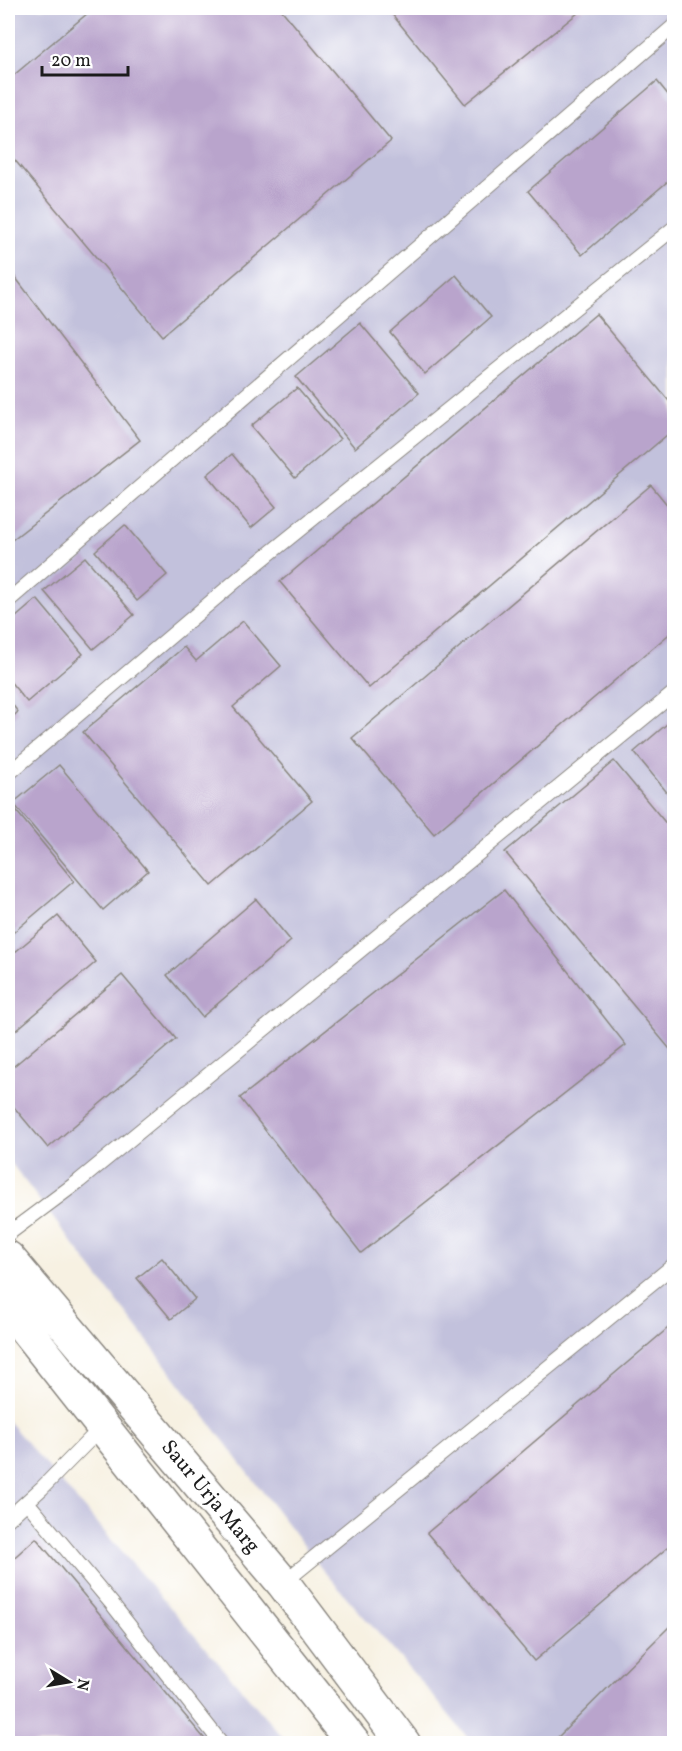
<svg xmlns="http://www.w3.org/2000/svg" width="682" height="1751" viewBox="0 0 682 1751" font-family="Vollkorn,serif">
<style>
.industrial{fill:#c2c1dc}
.building{fill:#b9a4cc}
.lines{fill:none;stroke-linecap:round;stroke-linejoin:round}
.lane-casing{stroke:#8a867f;stroke-width:16}
.secondary-casing{stroke:#8a867f;stroke-width:36}
.lane{stroke:#fff;stroke-width:14}
.secondary{stroke:#fff;stroke-width:33}
.labels{text-anchor:middle;dominant-baseline:central;stroke-width:4.5;stroke-linejoin:round;paint-order:stroke}
.street-label{font-size:21px;fill:#1c1c1c;stroke:#fff}
</style>
<rect width="100%" height="100%" fill="#fff"/>
<filter id="ink" filterUnits="userSpaceOnUse"><feTurbulence type="fractalNoise" baseFrequency=".0167" numOctaves="2"/><feDisplacementMap in="SourceGraphic" scale="12" xChannelSelector="R" yChannelSelector="G"/><feConvolveMatrix kernelMatrix="1 2 1 2 8 2 1 2 1" color-interpolation-filters="sRGB"/></filter>
<filter id="wash" filterUnits="userSpaceOnUse"><feTurbulence type="fractalNoise" baseFrequency=".008" numOctaves="4" result="noise"/><feDisplacementMap in="SourceGraphic" scale="24" xChannelSelector="R" yChannelSelector="G"/><feGaussianBlur stdDeviation="1.35" result="paint"/><feColorMatrix in="noise" values="0 0 0 0 0 0 0 0 0 0 0 0 0 0 0 0 0 1.4 0 .05"/><feComposite in="paint" operator="in"/></filter>
<g filter="url(#wash)">
<rect width="100%" height="100%" fill="#f7f1e2"/>
<path class="industrial" d="M8,8H674V1743H472L429,1691L321,1568L8,1159Z
M8,1421L288,1743H8Z"/>
<g id="blocks">
<path class="building" d="M94,8H280L391,141L162,336L8,152V80Z
M387,8H584L465,104Z
M657,81L674,102V176L582,255L528,191Z
M12,273L140,440L8,543V276Z
M456,275L491,317L425,374L390,332Z
M596,314L674,407V429L369,688L280,582Z
M360,323L419,393L355,448L296,377Z
M297,388L340,439L295,478L251,426Z
M232,454L276,507L251,528L207,475Z
M651,485L674,513V630L434,834L352,738Z
M125,525L167,575L137,601L95,551Z
M85,557L134,615L93,649L44,591Z
M37,599L83,654L27,702L8,679V624Z
M243,621L281,666L233,707L312,801L212,886L83,732L184,647L196,661Z
M8,699L18,712L8,721Z
M674,718V801L634,752Z
M614,761L674,833V1054L505,852Z
M59,765L148,871L103,910L13,803Z
M8,801L74,881L8,937Z
M504,890L626,1045L361,1253L240,1098Z
M256,899L291,941L202,1017L167,975Z
M58,916L96,962L8,1037V958Z
M122,975L176,1039L48,1148L8,1100V1071Z
M162,1258L195,1299L171,1319L137,1278Z
M674,1323V1542L534,1661L427,1533Z
M36,1538L209,1744H8V1563Z
M674,1622V1744H551Z"/>
</g>
</g>
<g filter="url(#ink)">
<use href="#blocks" fill-opacity="0" stroke="#8a867f" stroke-width="1.5"/>
<g class="lines">
<defs>
<path id="lane" d="M8,601L674,26
M8,774L244,574L674,228
M8,1234L79,1181L674,693
M27,1502L113,1605L222,1744
M8,1519L42,1488L102,1427
M283,1583L674,1265"/>
<path id="secondary" d="M8,1258L283,1583L404,1744
M8,1307L354,1744"/>
</defs>
<use href="#lane" class="lane-casing"/>
<use href="#secondary" class="secondary-casing"/>
<use href="#lane" class="lane"/>
<use href="#secondary" class="secondary"/>
</g>
</g>
<g class="labels">
<g class="street-label">
<text transform="translate(210 1497) rotate(50)">Saur Urja Marg</text>
</g>
</g>
<rect width="682" height="1751" fill="none" stroke="#fff" stroke-width="30"/>
<g transform="translate(69 1682) rotate(101)" stroke="#ffffff" stroke-width="4.5" paint-order="stroke">
<path d="M0-4.5L10 22L0 15L-10 22Z" fill="#1c1c1c"/>
<text y="-9" font-size="16" font-weight="bold" text-anchor="middle" fill="#1c1c1c">N</text>
</g>
<path d="M42 66v9h86v-9" fill="none" stroke="#1c1c1c" stroke-width="3"/>
<text x="51" y="66" font-size="18" fill="#1c1c1c" stroke="#ffffff" stroke-width="4.5" paint-order="stroke">20 m</text>
</svg>
